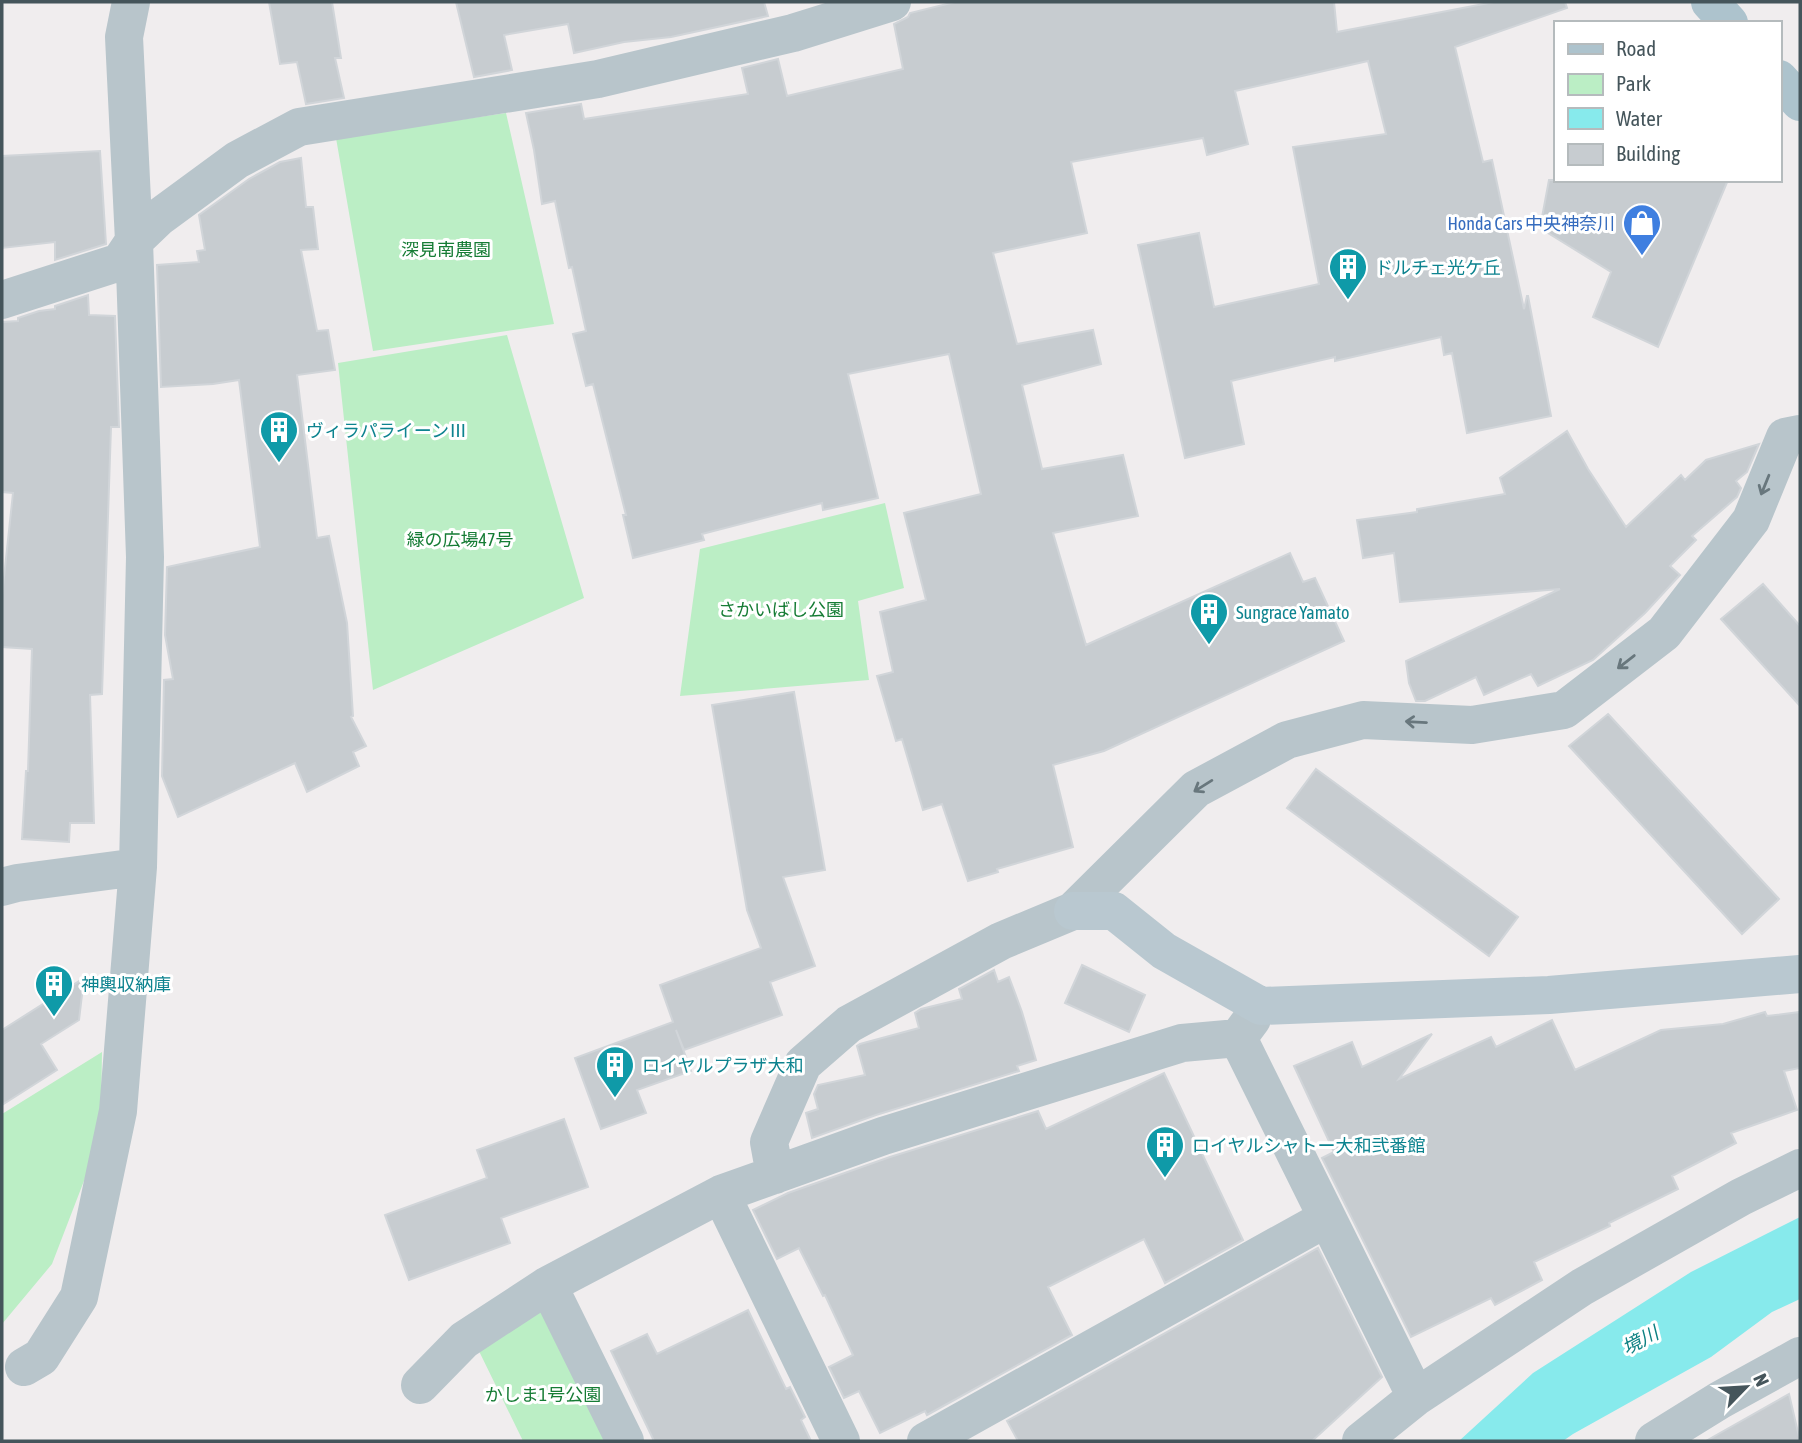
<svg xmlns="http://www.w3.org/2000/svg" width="1802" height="1443" viewBox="0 0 1802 1443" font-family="'Asap Condensed','Noto Sans JP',sans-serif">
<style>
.green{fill:#bbeec5}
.water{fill:#87eaec}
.building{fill:#c7ccd0;stroke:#d1d5d9;stroke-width:2}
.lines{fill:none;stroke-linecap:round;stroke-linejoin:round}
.street{stroke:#b8c5cb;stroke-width:38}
.secondary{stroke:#b9c8d0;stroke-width:38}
.primary{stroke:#adc3cd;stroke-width:38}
.oneway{stroke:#68777d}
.labels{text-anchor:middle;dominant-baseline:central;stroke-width:6;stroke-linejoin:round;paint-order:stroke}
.shop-label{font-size:18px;fill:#366cbe;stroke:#fff;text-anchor:end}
.park-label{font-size:18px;fill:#167c35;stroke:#fff}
.culture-label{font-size:18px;fill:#0d838f;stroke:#fff;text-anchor:start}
.water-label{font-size:19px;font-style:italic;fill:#0d8082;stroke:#fff}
</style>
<rect width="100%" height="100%" fill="#f0edee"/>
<path class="green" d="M506,113L554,324L373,351L336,138Z
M507,335L584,598L373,690L338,363Z
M885,503L904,588L858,601L869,680L680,696L700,549Z
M102,1052L101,1115L87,1173L52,1264L2,1324V1114Z
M541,1305L609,1441H523L477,1347Z"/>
<path class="water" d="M1800,1217V1299L1772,1312L1711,1357L1573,1434L1563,1441H1459L1533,1373L1691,1272Z"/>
<path class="building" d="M269,2H332L341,58H335L344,98L306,104L297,62L280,64Z
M456,2H764L768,16L671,37L624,42L574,53L568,24L504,35L512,70L474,77Z
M955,2H1334L1337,32L1494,2H1565L1567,8L1455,47L1483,162L1492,160L1524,309L1527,296H1528L1551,416L1467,433L1452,353L1444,355L1441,337L1335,361V357L1231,381L1244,444L1185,458L1138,245L1199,233L1214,307L1319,284L1293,147L1386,134L1368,61L1235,91L1248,144L1207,155L1203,138L1071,162L1087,233L993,253L1017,344L1093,330L1101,364L1022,385L1042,469L1123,455L1138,516L1053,533L1086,645L1290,553L1303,582L1315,578L1344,641L1104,751L1053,765L1073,847L997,869L998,872L968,881L942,804L923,810L902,739L896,741L877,676L893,672L880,612L926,600L904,513L981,494L949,354L848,374L878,498L823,510L822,503L702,534L704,540L633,558L623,515H626L593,384L586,386L573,334L586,331L572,267L569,268L555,201L542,204L534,150L526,113L581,104L584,119L748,94L742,68L778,59L787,96L903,69L894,24L908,17L910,13Z
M100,151L106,244L55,260V242L2,248V156Z
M301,158L306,207H313L318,249L301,250L317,331L328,330L335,370L297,375L317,538L329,536L347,623L353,716L351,717L366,746L353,752L359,766L307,792L295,763L178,817L162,776L164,680L173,679L165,635L167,567L260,547L239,380L213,384L161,387L157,265L199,262L197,251L205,250L199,215L249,179L280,162Z
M1549,180H1728L1658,347L1593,317L1611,272L1540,228Z
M88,295L89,315L115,316L119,427H111L102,694L90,695L94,823H70L69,842L22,839L26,771H28L32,649L2,647V596L13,493L2,492V322L18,321V318L39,311L55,309V306Z
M1567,431L1588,469L1626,527L1681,475L1685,480L1706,460L1759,444L1747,472L1736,481L1741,488L1737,497L1692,536L1696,540L1670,566L1680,575L1645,613L1593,660L1538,686L1531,674L1484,695L1476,677L1425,701H1416L1409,683L1406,661L1560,589L1400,602L1394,553L1363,558L1357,520L1417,512V509L1505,494L1500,478Z
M1763,584L1800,626V706L1721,619Z
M794,692L825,870L783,877L815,966L770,982L782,1015L684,1050L676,1030L691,1071L637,1090L646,1113L601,1129L575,1058L673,1022L660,985L761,948L747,910L712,705Z
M1608,714L1779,899L1742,934L1569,746Z
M1316,769L1518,917L1489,956L1287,808Z
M1082,965L1145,995L1129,1032L1065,1003Z
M994,970L998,982L1009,977L1022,1012L1036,1060L1017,1066L1019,1071L876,1115L812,1138L806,1113L818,1109L814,1094L818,1085L865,1075L857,1046L860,1044L919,1028L915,1013L921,1009L962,999L959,989Z
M84,978L79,1020L41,1044L57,1070L2,1105V1030Z
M1765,1012L1767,1016L1800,1012V1068L1784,1071L1797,1110L1731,1133L1736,1143L1672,1176L1678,1189L1609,1223L1610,1226L1534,1262L1542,1280L1495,1305L1491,1298L1411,1337L1322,1158L1334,1152L1294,1066L1352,1042L1362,1067L1432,1034L1399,1079L1491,1037L1496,1047L1552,1020L1575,1070L1661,1030L1723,1024Z
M1164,1073L1243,1240L1165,1283L1144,1239L1048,1287L1072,1335L927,1415L925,1411L880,1433L859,1391L844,1398L829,1367L853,1355L825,1295L823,1296L799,1248L777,1259L753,1210L788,1193L890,1157L1038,1111L1046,1129Z
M564,1119L588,1187L501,1218L510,1243L409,1280L385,1215L487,1178L477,1150Z
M1318,1248L1382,1377L1312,1441H1018L1007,1421Z
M748,1310L786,1389L790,1387L805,1417L801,1420L811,1441H654L611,1351L647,1334L657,1354Z
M1789,1394L1800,1441H1706Z"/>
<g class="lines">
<path class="street" d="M2,300L120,262L134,241L158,218L237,160L299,127L598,79L793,33L892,2
M2,887L17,883L138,867
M1252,1019L1238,1038L1416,1397
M775,1175L769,1142L803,1064L849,1024L1001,941L1073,911L1196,789L1287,740L1363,720L1472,725L1564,710L1664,633L1751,520L1785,437L1800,434
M721,1194L841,1441
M548,1285L625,1441
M24,1367L41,1357L79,1297L118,1111L138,867L145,557L134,241L124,37L131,2
M420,1385L464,1340L548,1285L721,1194L883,1136L1182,1043L1238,1038
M926,1441L1327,1218
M1361,1441L1416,1397L1582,1287L1741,1197L1800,1168
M1654,1441L1720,1400L1800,1356"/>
<path class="secondary" d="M1073,911H1114L1164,951L1261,1006L1549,995L1800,974"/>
<path class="primary" d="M1710,2L1729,23
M1779,79L1800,102"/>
</g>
<defs><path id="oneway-shaft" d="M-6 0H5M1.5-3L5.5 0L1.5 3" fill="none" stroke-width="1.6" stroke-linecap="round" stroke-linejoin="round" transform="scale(1.75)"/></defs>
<g class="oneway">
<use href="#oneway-shaft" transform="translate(1765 485) rotate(112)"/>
<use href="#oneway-shaft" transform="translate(1626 662) rotate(142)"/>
<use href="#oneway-shaft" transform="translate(1416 722) rotate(-177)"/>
<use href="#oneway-shaft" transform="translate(1203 786) rotate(148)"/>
</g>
<defs>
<symbol id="shop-pin" viewBox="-11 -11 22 30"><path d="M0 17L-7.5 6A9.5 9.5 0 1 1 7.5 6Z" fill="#3f7fe0" stroke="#fff"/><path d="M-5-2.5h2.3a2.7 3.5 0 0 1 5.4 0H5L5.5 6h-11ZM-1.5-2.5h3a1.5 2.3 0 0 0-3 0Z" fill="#fff"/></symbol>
<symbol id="building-pin" viewBox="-11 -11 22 30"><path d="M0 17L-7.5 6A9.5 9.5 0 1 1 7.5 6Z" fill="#0f9aa8" stroke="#fff"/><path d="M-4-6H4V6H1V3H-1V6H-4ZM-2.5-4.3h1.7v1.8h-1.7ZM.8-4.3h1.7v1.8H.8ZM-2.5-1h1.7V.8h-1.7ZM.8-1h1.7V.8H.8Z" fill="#fff"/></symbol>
</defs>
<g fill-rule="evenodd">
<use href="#shop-pin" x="1620" y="201" width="44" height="60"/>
<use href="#building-pin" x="1326" y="245" width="44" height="60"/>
<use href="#building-pin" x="257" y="408" width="44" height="60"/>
<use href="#building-pin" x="1187" y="590" width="44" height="60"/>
<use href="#building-pin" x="32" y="962" width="44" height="60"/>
<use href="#building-pin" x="593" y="1043" width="44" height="60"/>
<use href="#building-pin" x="1143" y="1123" width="44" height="60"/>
</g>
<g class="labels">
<g class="shop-label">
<text x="1615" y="223">Honda Cars 中央神奈川</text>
</g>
<g class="park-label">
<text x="446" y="249">深見南農園</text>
<text x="460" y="539">緑の広場47号</text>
<text x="781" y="609">さかいばし公園</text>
<text x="543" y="1394">かしま1号公園</text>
</g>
<g class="culture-label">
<text x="1375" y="267">ドルチェ光ケ丘</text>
<text x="306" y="430">ヴィラパライーンⅢ</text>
<text x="1236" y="612">Sungrace Yamato</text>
<text x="81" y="984">神輿収納庫</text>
<text x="642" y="1065">ロイヤルプラザ大和</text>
<text x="1192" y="1145">ロイヤルシャトー大和弐番館</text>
</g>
<g class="water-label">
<text transform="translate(1640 1340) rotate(-28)">境川</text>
</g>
</g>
<rect width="1802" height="1443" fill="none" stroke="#45555b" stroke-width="7"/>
<rect x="1554" y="21" width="228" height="161" fill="#ffffff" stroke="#b5bbbd" stroke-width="2"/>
<rect x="1568" y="44" width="35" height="10" fill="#adc3cd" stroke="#b5bbbd" stroke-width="2"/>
<text x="1616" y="56" font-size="21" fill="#45555b">Road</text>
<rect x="1568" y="74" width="35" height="21" fill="#bbeec5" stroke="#b5bbbd" stroke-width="2"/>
<text x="1616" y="91" font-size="21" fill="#45555b">Park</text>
<rect x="1568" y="108" width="35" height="21" fill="#87eaec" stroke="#b5bbbd" stroke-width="2"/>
<text x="1616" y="126" font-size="21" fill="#45555b">Water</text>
<rect x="1568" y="144" width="35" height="21" fill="#c7ccd0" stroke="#b5bbbd" stroke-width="2"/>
<text x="1616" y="161" font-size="21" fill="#45555b">Building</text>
<g transform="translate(1746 1387) rotate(65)" stroke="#ffffff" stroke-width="5" paint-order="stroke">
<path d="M0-5L12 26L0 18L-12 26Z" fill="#45555b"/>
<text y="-10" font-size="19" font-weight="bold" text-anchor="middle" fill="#45555b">N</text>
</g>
</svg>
